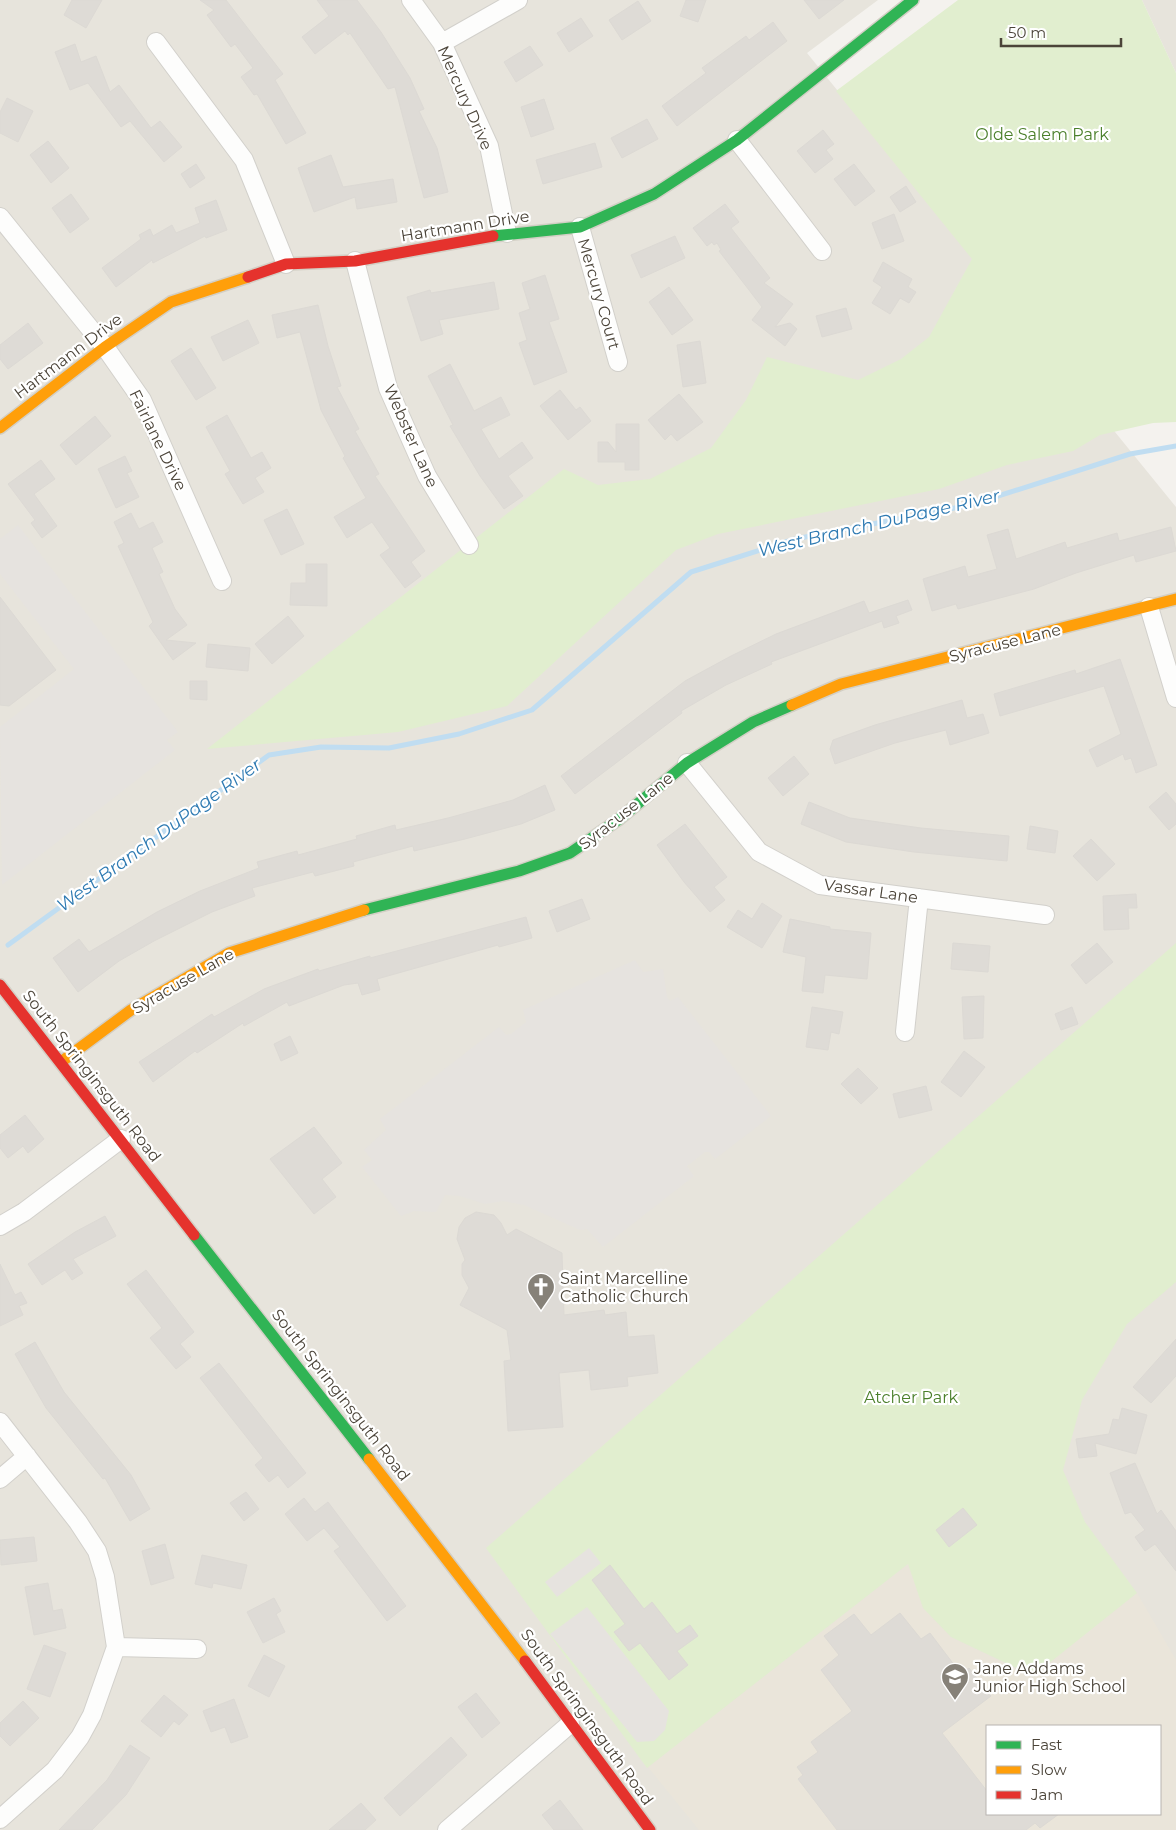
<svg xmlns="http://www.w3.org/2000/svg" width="1176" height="1830" viewBox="0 0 1176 1830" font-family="Montserrat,sans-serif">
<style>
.residential{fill:#e7e4dc;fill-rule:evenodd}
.education{fill:#eae5da;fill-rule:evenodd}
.green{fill:#e1eecf}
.parking{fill:#e6e3df}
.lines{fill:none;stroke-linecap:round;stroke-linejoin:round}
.stream{stroke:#c0ddf1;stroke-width:5}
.building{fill:#dedbd6;stroke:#dcd9d4}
.street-casing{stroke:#d2d0cb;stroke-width:20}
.fast-casing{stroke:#d3cfc5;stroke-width:14}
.slow-casing{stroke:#d3cfc5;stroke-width:14}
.jam-casing{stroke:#d3cfc5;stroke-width:14}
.street{stroke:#fdfdfc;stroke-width:18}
.fast{stroke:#30b455;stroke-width:11}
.slow{stroke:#ff9f0a;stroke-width:11}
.jam{stroke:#e5322d;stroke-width:11}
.labels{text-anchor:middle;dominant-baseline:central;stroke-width:4.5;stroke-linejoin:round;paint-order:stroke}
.street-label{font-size:16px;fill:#4b4439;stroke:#fff}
.park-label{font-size:16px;fill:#4a7f2a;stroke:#fff}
.poi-label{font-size:16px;fill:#4b4439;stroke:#fff;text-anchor:start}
.water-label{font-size:18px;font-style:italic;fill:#2e7ab2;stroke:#fff}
</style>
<rect width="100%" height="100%" fill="#f4f2ee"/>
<path class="residential" d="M0,0H878L807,53L1176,507V1830H0ZM987,1726H1160V1814H987Z
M1142,0H1176V73Z"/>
<path class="education" d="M909,1563L923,1608L951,1637L1032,1676L1137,1593L1176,1660V1830H699L648,1767ZM987,1726H1160V1814H987Z"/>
<path class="green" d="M958,0H1142L1176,73V422L1153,423L1100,435L1073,451L1007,465L939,489L718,534L676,550L507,706L398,732L207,749L564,469L598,485L650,479L711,448L746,400L767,357L858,380L901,359L929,337L972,259L836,91Z
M1176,943V1282L1127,1324L1082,1400L1063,1470L1085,1522L1137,1593L1033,1676L951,1637L923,1608L908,1564L647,1768L486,1548Z"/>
<path class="parking" d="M18,525L178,732L167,740L175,750L2,885L0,727L74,669L0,574V539Z
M635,960L643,972L663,969L667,997L670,1001L678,997L771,1116L715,1159L709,1152H705L687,1166L694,1176L603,1247L587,1229L580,1230L524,1205L503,1201L485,1204L460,1196L445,1195L436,1212L414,1211L401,1216L362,1167L372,1160L364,1150L386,1130L380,1119L499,1027L506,1035L511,1034L526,1022L523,1010Z
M589,1548L601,1563L557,1597L545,1582Z
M587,1607L669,1711L665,1730L654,1741L637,1742L550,1634Z"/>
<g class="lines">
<path class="stream" d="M8,945L269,755L321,747L389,748L459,734L532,710L691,572L795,539L970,505L1130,454L1176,446"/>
</g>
<path class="building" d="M72,0H102L86,28L64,15Z
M200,0H226L283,74L275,80L306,133L286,144L257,94L254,95L241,77L253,68L235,44L231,47L207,15L214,10Z
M317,0H357L381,32L410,78L424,109L419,111L437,148L448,192L424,198L395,87L388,89L350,33L348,35L345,31L315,54L302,37L329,16Z
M686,0H706L698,22L680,16Z
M804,0H844L819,19Z
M638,1L651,21L622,40L609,20Z
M581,18L593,36L569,52L557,33Z
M773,22L787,41L677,126L662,106L706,73L702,68L746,36L749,40Z
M75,44L81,62L96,56L110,92L119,85L151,128L160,121L182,147L164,162L130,121L121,127L88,83L70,90L55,52Z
M530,46L543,65L516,82L504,62Z
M7,98L33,111L18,142L0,133V112Z
M544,99L554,129L531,137L521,107Z
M647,119L658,139L622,158L611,138Z
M823,130L834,144L826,150L833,159L815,173L797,151Z
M48,141L69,168L51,183L30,155Z
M595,143L602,167L543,184L536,160Z
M331,155L343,187L393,179L397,202L357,209L355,197L314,212L298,168Z
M196,164L205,178L190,188L181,174Z
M854,164L875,191L855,206L834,179Z
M906,186L916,202L900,212L890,197Z
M71,194L89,219L70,233L52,208Z
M216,200L227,230L206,238L205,236L153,263L152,260L116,287L102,268L141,239L139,235L150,229L153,236L172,225L176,233L200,223L195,208Z
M725,204L739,222L731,228L770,278L764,283L793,304L775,327L790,323L797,329L785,346L752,320L762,307L719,251L721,250L717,243L714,245L712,242L707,246L693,228Z
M894,214L904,241L882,249L872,223Z
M675,236L685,258L641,278L631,255Z
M883,262L912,279L908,287L916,292L909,303L900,298L890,314L872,303L882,287L873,281Z
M545,275L559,319L549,322L567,372L534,385L519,343L527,340L519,313L530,309L522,283Z
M494,282L499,309L439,320L443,334L421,341L407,297L430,290L431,293Z
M669,287L693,320L672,335L649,302Z
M318,305L328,346L341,386L337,387L359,429L355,431L379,474L375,476L425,551L411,562L421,576L405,588L380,555L390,548L372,522L347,538L334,517L366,498L343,458L345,456L321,410L300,332L277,338L272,315Z
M846,308L852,329L822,337L816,316Z
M248,320L259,343L223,361L211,337Z
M28,323L43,343L8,369L0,359V345Z
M700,341L706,383L683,387L677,345Z
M191,348L216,388L196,400L171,361Z
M450,364L474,411L501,397L510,415L481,429L499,459L522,442L533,458L508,476L523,496L504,509L480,476L450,426L453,425L428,376Z
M560,390L576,410L580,407L591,421L568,440L540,406Z
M679,394L703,422L677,441L671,434L665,440L648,420Z
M227,415L251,458L262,452L271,468L255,478L264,492L243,504L225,474L230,471L206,427Z
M95,416L111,436L76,465L60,445Z
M616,424H639V470H625V462H598V442H608L616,452Z
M125,456L132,471L127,473L139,497L116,508L98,469Z
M41,460L55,479L34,494L57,526L42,538L31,523L35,520L8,484Z
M287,509L304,544L281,555L264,520Z
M131,513L139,529L153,522L163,542L152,548L163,572L159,574L175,609L187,625L166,640L196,643L173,660L149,626L153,622L118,546L124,543L114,522Z
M1171,527L1176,551L1136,562L1134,555L1076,573L1034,589L958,609L956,604L932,611L923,579L965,566L968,577L997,569L987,535L1008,529L1016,559L1065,542L1067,548L1117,533L1119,541Z
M306,564H327V606L290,605L291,583H306Z
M0,597L56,670L9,706L0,705Z
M908,600L912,610L896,616L899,623L884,628L882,621L771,662L772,664L726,685L681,711L682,713L575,794L561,776L685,681L731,656L776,634L864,601L869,613Z
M288,616L304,636L272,664L255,644Z
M208,644L250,648L248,671L206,667Z
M1120,659L1157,765L1136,773L1131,758L1125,760L1123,754L1097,767L1089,750L1121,734L1104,686L1000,716L994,694L1075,670L1076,674Z
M190,681H207V700L190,699Z
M962,700L967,718L983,714L989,733L950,745L946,730L895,743L835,764L830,749L833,740L875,725Z
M794,756L809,774L783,796L768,778Z
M545,785L555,810L521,824L465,839L414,851L413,846L353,862L354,866L315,876L313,872L252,888L255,896L212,912L154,941L119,961L78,992L53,958L79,939L89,952L157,912L200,891L259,868L257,862L297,851L298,855L357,839L356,836L395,825L396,830L448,818L513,800Z
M1166,792L1176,804V824L1169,830L1149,807Z
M809,802L850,818L921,828L1009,836L1007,861L914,852L846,842L801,824Z
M685,824L727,877L714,887L725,900L710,912L684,882L657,845Z
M1030,826L1058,831L1055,853L1027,849Z
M1091,839L1115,864L1097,881L1073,856Z
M1136,894L1137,908H1128L1129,929L1104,930L1103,896Z
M582,899L590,919L557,932L549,911Z
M762,903L782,916L762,948L727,927L738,910L752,919Z
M526,917L532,938L499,947L498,945L377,979L380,990L362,995L358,983L344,985L289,1006L287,1002L244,1026L243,1023L197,1053L195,1051L153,1082L139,1062L212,1014L214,1017L264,989L318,969L319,971L370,956V958Z
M790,919L830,927V929L871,933L867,979L825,975L823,993L802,991L806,957L783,952Z
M953,943L990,946L988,972L951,969Z
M1097,943L1113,962L1086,984L1071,965Z
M984,996L983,1038L964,1039L962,997Z
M812,1007L843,1012L839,1034L831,1032L828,1050L806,1047Z
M1072,1007L1078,1024L1061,1030L1055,1014Z
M290,1036L298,1053L281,1061L274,1044Z
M964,1051L985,1067L961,1097L941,1082Z
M858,1068L878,1088L861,1104L841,1084Z
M926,1086L932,1110L899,1118L893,1094Z
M25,1115L44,1139L28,1153L23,1146L8,1158L0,1148V1135Z
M314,1127L342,1163L322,1179L336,1197L314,1214L270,1159Z
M476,1212L494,1215L501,1223L507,1235L516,1229L562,1253L564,1315L604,1310L605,1315L626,1312L628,1337L654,1335L658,1373L627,1377L628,1386L591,1390L589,1370L559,1373L563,1427L508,1431L504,1361L511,1360L507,1330L460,1305L469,1288L462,1275V1264L465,1260L457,1239L459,1227L465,1218Z
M105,1216L116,1236L73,1259L83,1273L72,1280L65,1270L42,1285L28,1264L75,1232Z
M0,1264L15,1295L21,1292L27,1303L19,1306L23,1315L0,1326Z
M146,1270L194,1332L180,1344L191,1357L176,1369L150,1338L162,1328L127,1284Z
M1176,1339V1376L1151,1403L1133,1387Z
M35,1342L64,1392L131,1475L150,1509L130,1521L105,1478L103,1479L46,1408L15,1354Z
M219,1363L306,1473L288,1488L278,1475L269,1482L255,1465L263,1458L200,1378Z
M1122,1408L1147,1415L1136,1454L1095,1443L1097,1456L1079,1458L1076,1439L1109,1434L1113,1419L1119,1420Z
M1135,1463L1157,1514L1161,1510L1176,1531V1571L1155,1544L1145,1551L1135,1537L1145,1530L1131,1512L1125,1514L1110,1473Z
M246,1492L259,1509L244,1521L230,1503Z
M304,1498L315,1512L328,1502L406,1606L387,1621L334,1551L340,1547L324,1528L307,1541L285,1514Z
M963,1508L977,1525L949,1547L936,1530Z
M34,1537L37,1561L1,1565L0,1540Z
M165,1544L174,1578L151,1585L142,1551Z
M202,1555L247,1565L241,1589L213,1583L212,1588L195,1584Z
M610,1565L644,1609L652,1602L677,1634L690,1625L698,1636L677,1651L688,1665L669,1680L640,1643L629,1651L614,1632L625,1624L592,1580Z
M48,1583L53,1611L62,1609L66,1628L34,1635L25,1587Z
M274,1598L281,1611L276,1614L285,1632L263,1643L247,1612Z
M900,1613L921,1639L930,1633L961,1674L969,1668L991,1696L942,1733L987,1791V1814H1059L1040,1828L1035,1823L1026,1830H837L798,1779L803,1775L797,1767L818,1752L811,1742L852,1711L821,1670L839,1655L824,1636L854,1614L871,1635Z
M44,1645L66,1653L50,1697L27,1689Z
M264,1655L285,1666L269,1697L248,1686Z
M476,1693L500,1723L482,1738L458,1707Z
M164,1695L188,1715L179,1725L174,1721L161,1737L141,1721Z
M234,1699L248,1737L231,1743L225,1727L211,1732L203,1711Z
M23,1701L39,1718L10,1746L0,1736V1723Z
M451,1737L467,1755L400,1816L384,1798Z
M130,1745L150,1758L126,1795L92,1830H59L107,1780Z
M560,1800L583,1830H554L542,1815Z
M361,1803L376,1820L365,1830H329Z"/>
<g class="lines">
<defs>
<path id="street" d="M411,0L442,43L489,146L507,233
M156,42L244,160L286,264
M442,43L518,0
M737,140L822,251
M0,217L105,347L142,400L222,581
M580,227L618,362
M355,261L388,388L427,476L469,545
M1149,607L1176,698
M687,763L759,852L820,885L1045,915
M905,1032L919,898
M0,1226L24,1212L121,1139
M0,1422L78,1522L97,1551L105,1577L116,1647L92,1715L80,1737L55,1770L0,1819
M0,1479L27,1456
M116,1647L197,1649
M447,1830L570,1724"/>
<path id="fast" d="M493,236L580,227L654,194L737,140L913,0
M364,910L519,871L570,853L618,820L687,763L753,722L792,705
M194,1235L369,1459"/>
<path id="slow" d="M0,428L105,347L171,302L248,277
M792,705L841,684L1176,599
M61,1062L131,1010L229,953L364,910
M369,1459L525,1661"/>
<path id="jam" d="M248,277L286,264L355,261L493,236
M0,985L194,1235
M525,1661L650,1830"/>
</defs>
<use href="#street" class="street-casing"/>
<use href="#fast" class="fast-casing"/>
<use href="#slow" class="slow-casing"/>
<use href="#jam" class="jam-casing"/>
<use href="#street" class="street"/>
<use href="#fast" class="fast"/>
<use href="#slow" class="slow"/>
<use href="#jam" class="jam"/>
</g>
<defs>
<symbol id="church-pin" viewBox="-11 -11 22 30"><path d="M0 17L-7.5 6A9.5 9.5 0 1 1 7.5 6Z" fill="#868178" stroke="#fff"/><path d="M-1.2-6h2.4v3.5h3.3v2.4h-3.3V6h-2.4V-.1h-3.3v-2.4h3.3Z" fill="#fff"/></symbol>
<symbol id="school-pin" viewBox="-11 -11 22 30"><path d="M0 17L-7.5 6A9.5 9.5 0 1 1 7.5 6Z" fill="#868178" stroke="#fff"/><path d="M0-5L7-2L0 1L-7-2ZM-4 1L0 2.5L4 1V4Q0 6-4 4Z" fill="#fff"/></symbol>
</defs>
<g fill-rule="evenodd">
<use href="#church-pin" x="525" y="1271" width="32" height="43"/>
<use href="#school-pin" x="939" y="1661" width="32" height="43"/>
</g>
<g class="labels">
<g class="street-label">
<text transform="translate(465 98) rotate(66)">Mercury Drive</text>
<text transform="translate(465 226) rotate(-9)">Hartmann Drive</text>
<text transform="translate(599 294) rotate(74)">Mercury Court</text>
<text transform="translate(68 356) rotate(-37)">Hartmann Drive</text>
<text transform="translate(411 436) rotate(66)">Webster Lane</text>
<text transform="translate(158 440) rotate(64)">Fairlane Drive</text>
<text transform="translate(1005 643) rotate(-14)">Syracuse Lane</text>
<text transform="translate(626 811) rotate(-38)">Syracuse Lane</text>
<text transform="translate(871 891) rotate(8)">Vassar Lane</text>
<text transform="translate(183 981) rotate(-30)">Syracuse Lane</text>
<text transform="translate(92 1076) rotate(52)">South Springinsguth Road</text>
<text transform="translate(341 1395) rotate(52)">South Springinsguth Road</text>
<text transform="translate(587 1717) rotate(54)">South Springinsguth Road</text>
</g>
<g class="park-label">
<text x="1042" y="134">Olde Salem Park</text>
<text x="911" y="1397">Atcher Park</text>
</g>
<g class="poi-label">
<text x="560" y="1278">Saint Marcelline<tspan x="560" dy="18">Catholic Church</tspan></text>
<text x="974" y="1668">Jane Addams<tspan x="974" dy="18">Junior High School</tspan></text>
</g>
<g class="water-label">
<text transform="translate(879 523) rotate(-13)">West Branch DuPage River</text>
<text transform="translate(159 835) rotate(-36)">West Branch DuPage River</text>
</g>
</g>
<rect x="986" y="1725" width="175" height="90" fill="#ffffff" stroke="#b7b4b0"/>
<rect x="996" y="1741" width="25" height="8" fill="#30b455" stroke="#b7b4b0"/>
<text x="1031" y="1750" font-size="15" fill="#4b4439">Fast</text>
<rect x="996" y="1766" width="25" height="8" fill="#ff9f0a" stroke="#b7b4b0"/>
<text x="1031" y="1775" font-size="15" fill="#4b4439">Slow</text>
<rect x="996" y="1791" width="25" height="8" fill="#e5322d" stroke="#b7b4b0"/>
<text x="1031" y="1800" font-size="15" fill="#4b4439">Jam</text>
<path d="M1001 38v8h120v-8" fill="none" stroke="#4b4439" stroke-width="2.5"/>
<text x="1008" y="38" font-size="15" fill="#4b4439" stroke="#ffffff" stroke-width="4" paint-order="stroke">50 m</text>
</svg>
